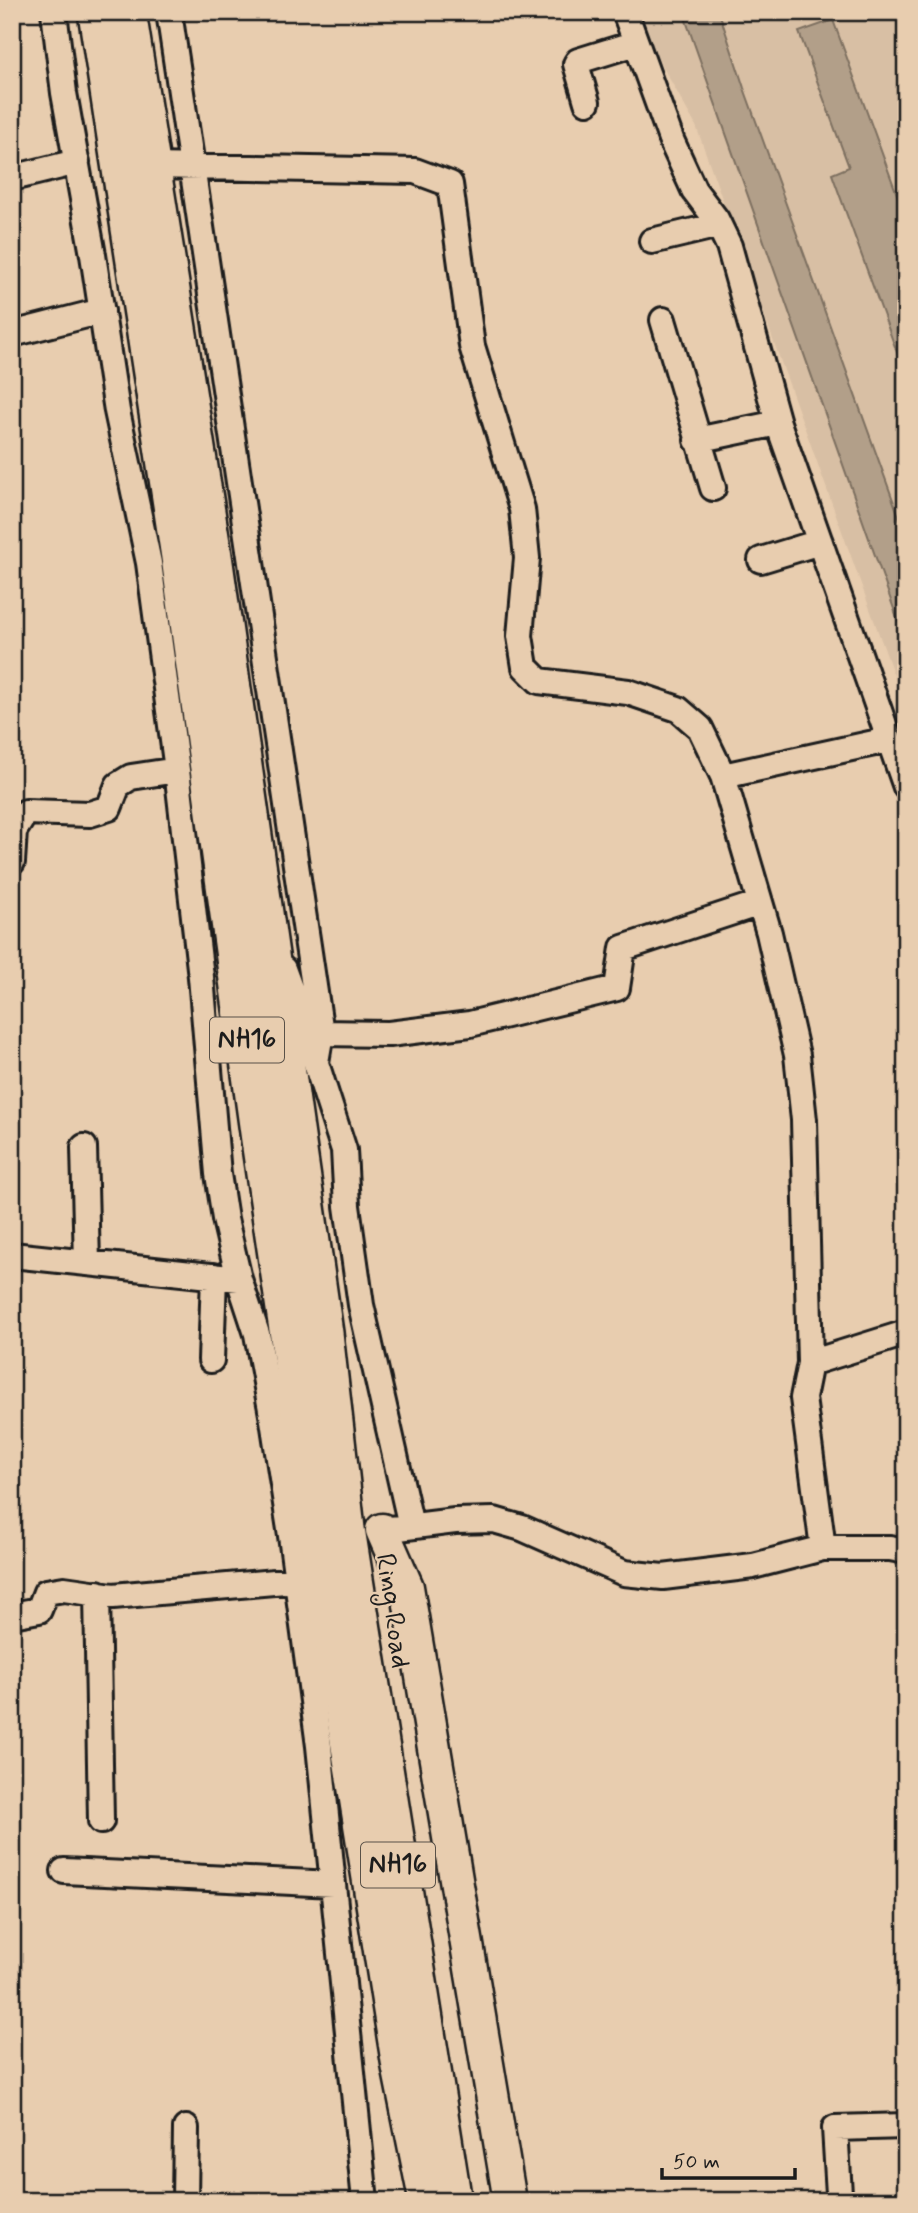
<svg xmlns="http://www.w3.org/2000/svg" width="918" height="2213" viewBox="0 0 918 2213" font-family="Mynerve,sans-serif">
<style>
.built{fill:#d8bfa4}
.building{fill:#b29f89;stroke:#7d6f60;stroke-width:2}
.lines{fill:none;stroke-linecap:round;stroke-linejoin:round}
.minor-casing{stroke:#1c1c1c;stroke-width:30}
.major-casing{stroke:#1c1c1c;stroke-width:37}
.highway-casing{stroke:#1c1c1c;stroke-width:42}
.minor{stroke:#e8cdaf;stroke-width:24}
.major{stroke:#e8cdaf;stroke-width:32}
.highway{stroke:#e8cdaf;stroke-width:37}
.labels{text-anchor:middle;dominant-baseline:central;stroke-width:5;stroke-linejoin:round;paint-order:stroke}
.shield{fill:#e8cdaf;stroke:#595148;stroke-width:2}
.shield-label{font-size:26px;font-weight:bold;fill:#1c1c1c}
.street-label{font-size:28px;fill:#1c1c1c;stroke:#e8cdaf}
</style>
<rect width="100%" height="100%" fill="#e8cdaf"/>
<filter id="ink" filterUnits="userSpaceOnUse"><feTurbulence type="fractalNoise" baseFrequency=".0143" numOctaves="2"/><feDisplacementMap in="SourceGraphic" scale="14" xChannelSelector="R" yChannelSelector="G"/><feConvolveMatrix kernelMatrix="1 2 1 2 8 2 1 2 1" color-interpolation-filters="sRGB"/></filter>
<g filter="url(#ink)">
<path class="built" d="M640,12H906V709L696,126L655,53Z"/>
<path class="building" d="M683,12H719L744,88L906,536V643Z
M833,20L906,219V377L832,174L849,167L799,32Z"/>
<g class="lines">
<defs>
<path id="minor" d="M54,12L64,93L93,255L117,411L149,563L177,770L201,977L218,1174L225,1219L239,1279L257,1334L273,1420L291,1536L319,1746L365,2201
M169,12L321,1033L316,1062
M625,12L672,142L694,190L716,219L729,246L778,423L906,787
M587,102L576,64L578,61L636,43
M152,166L415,171L450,184L472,346L522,509L527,558L520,636L525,667L539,681L628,692L678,709L700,728L723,776L769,933L797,1055L804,1120L810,1363
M12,178L77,162
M652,241L719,225
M663,320L713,488
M12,334L102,311
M697,440L778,423
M761,560L820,542
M723,776L888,740
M12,862L14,831L26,812L90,814L109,808L118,785L131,777L177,770
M283,969L305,1029L344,1150L347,1206L361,1305L411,1526
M321,1033L389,1034L470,1024L617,988L623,948L760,903
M84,1147L87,1263
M12,1255L239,1279
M211,1360L214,1276
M382,1530L455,1521L494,1520L522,1528L624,1573L663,1577L753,1566L823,1548L803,1398L810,1363L906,1333
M823,1548H890L906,1551
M97,1593L101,1821
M12,1615L39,1610L46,1592L64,1589L113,1596L297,1580
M64,1871L333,1884
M839,2194L835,2128L906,2126
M185,2201L186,2128"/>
<path id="major" d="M382,1530L407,1587L510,2201"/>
<path id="highway" d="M97,12L180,557L260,1140L344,1708L401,2067L428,2201
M127,12L213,556L324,1333L346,1529L452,2196"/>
</defs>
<use href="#minor" class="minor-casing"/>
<use href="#major" class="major-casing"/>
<use href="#highway" class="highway-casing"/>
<use href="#minor" class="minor"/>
<use href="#major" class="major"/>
<use href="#highway" class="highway"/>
</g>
</g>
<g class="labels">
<g class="shield">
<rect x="210" y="1017.5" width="74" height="45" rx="5"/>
<rect x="361" y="1842.5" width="74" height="45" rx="5"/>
</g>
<g class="shield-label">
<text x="247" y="1040">NH16</text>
<text x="398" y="1865">NH16</text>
</g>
<g class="street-label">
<text transform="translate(392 1611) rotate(82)">Ring Road</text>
</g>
</g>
<rect width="918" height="2213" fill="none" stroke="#e8cdaf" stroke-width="42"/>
<rect x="21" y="21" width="876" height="2171" fill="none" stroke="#1c1c1c" stroke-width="2.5" filter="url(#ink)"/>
<path d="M662 2168v10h133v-10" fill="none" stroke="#1c1c1c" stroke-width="3.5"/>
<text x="673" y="2168" font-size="21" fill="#1c1c1c" stroke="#e8cdaf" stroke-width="5" paint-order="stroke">50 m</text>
</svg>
